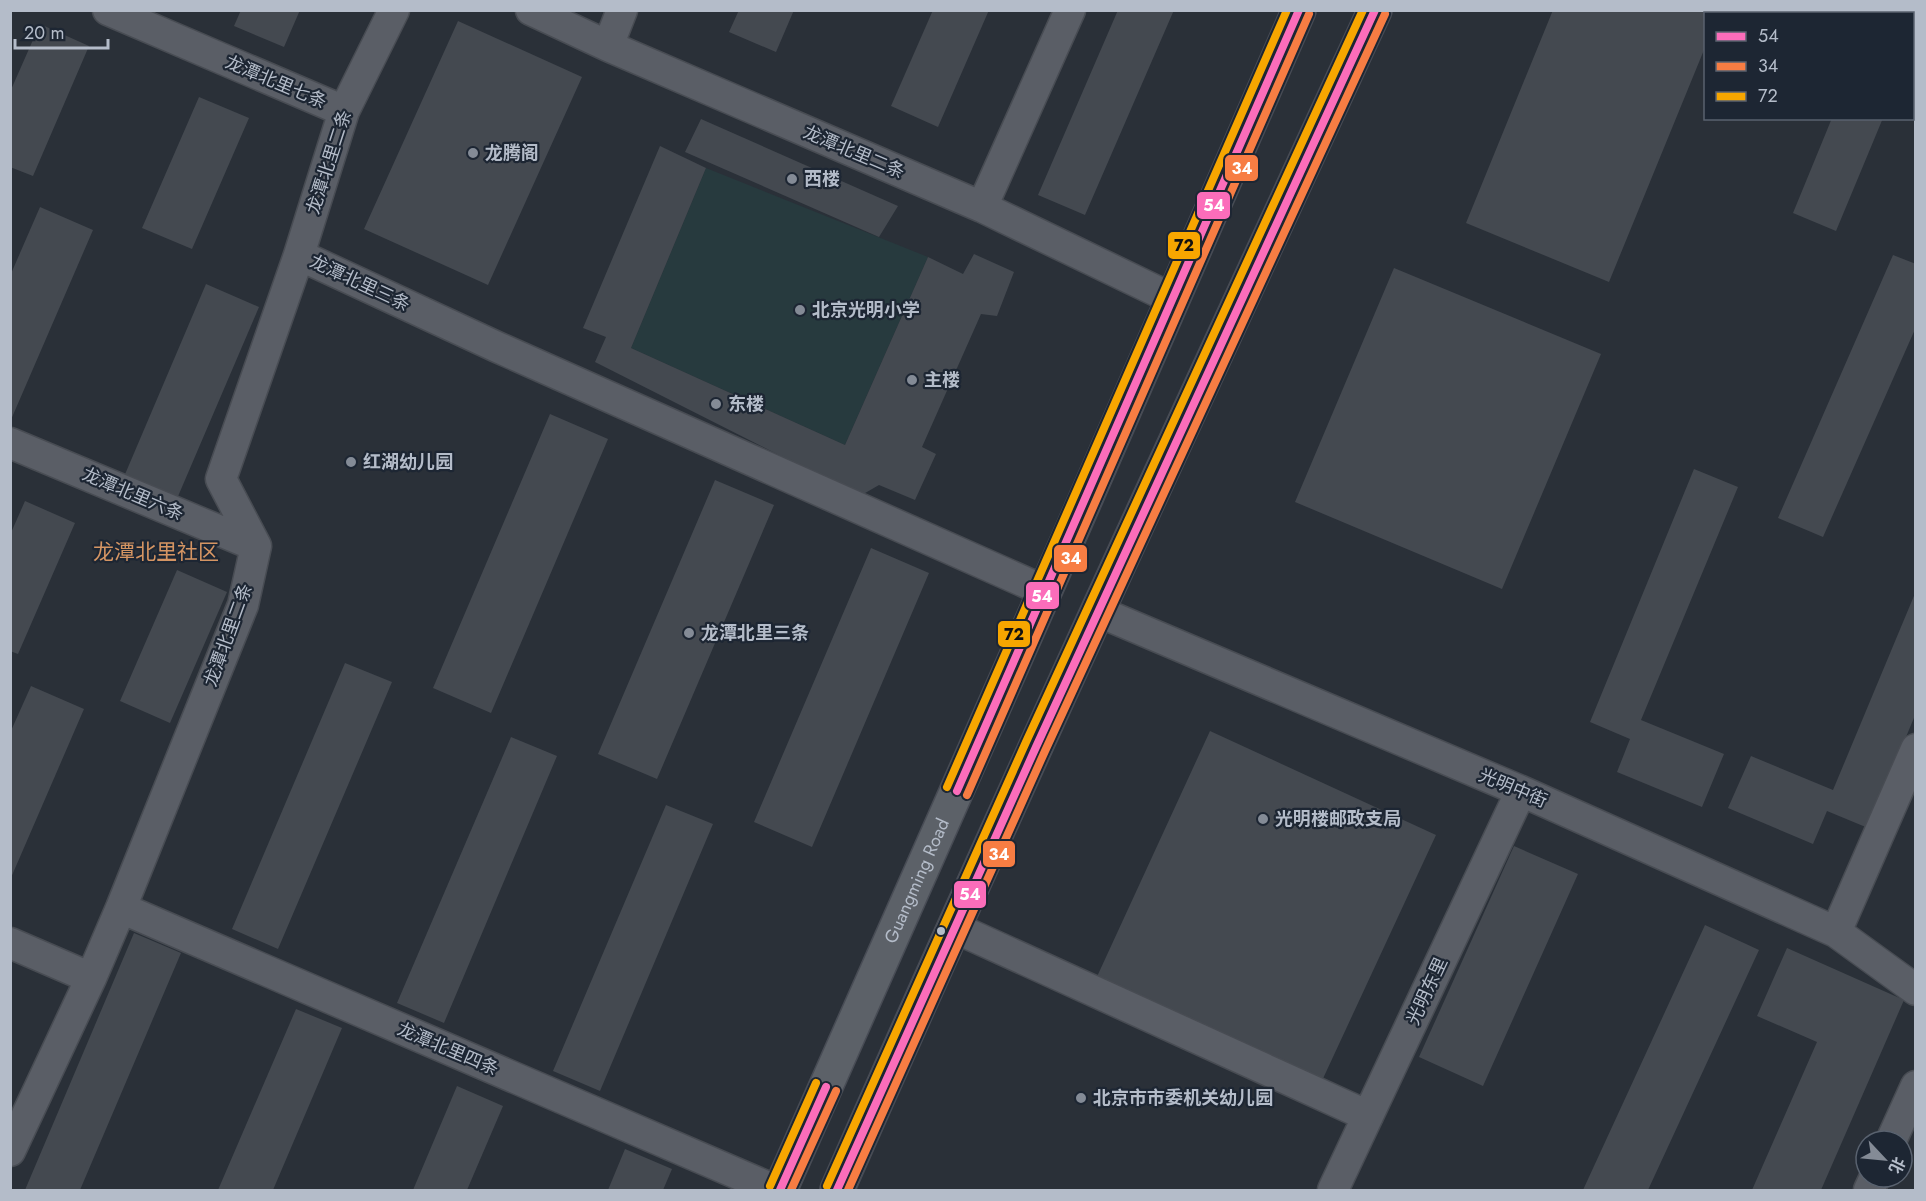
<svg xmlns="http://www.w3.org/2000/svg" width="1926" height="1201" viewBox="0 0 1926 1201" font-family="Jost,'Noto Sans SC',sans-serif">
<style>
.green{fill:#273a3e}
.building{fill:#444950}
.lines{fill:none;stroke-linecap:round;stroke-linejoin:round}
.minor-casing{stroke:#484c53;stroke-width:33}
.major-casing{stroke:#484c55;stroke-width:36}
.minor{stroke:#5a5e66;stroke-width:30}
.major{stroke:#5c6168;stroke-width:33}
.bus-1-casing{stroke:#1d2633;stroke-width:12}
.bus-2-casing{stroke:#1d2633;stroke-width:12}
.bus-3-casing{stroke:#1d2633;stroke-width:12}
.bus-1{stroke:#fb6dba;stroke-width:8}
.bus-2{stroke:#f77d43;stroke-width:8}
.bus-3{stroke:#f7a600;stroke-width:8}
.poi-dot{fill:#848b96;stroke:#1d2633;stroke-width:2}
.bus-dot{fill:#b4bcc9;stroke:#1d2633;stroke-width:2}
.labels{text-anchor:middle;dominant-baseline:central;stroke-width:4.5;stroke-linejoin:round;paint-order:stroke}
.street-label{font-size:18px;fill:#b4bcc9;stroke:#1d2633}
.poi-label{font-size:18px;font-weight:bold;fill:#b4bcc9;stroke:#1d2633;text-anchor:start}
.quarter-label{font-size:21px;fill:#d59563;stroke:#1d2633}
.line-badge{stroke:#1d2633;stroke-width:2}
.badge-label{font-size:16px;text-anchor:middle;font-weight:bold;fill:#fff}
.pale-badge-label{font-size:16px;text-anchor:middle;font-weight:bold;fill:#111}
</style>
<rect width="100%" height="100%" fill="#2a3038"/>
<path class="green" d="M706,168L928,257L845,445L631,348Z"/>
<path class="building" d="M241,10H300L284,47L234,26Z
M739,10H794L776,52L729,32Z
M933,10H989L938,127L891,106Z
M1118,10H1174L1085,215L1038,195Z
M1553,10H1720L1718,14H1706V45L1609,282L1466,223Z
M1877,10H1916V39L1913,46L1912,14H1876Z
M458,21L582,77L488,285L364,229Z
M40,24L89,46L33,176L10,167V92Z
M199,97L249,118L192,249L142,228Z
M1832,118H1883L1836,231L1793,213Z
M701,119L898,206L879,237L685,152Z
M660,146L706,168L631,348L845,445L928,257L963,274L974,254L1014,272L997,316L981,314L922,447L936,454L915,500L879,485L860,496L595,362L606,337L583,328Z
M40,207L93,230L10,422V276Z
M1893,255L1916,264V327L1823,537L1778,518Z
M1394,268L1601,354L1502,589L1295,502Z
M206,284L259,307L176,501L123,479Z
M550,414L608,439L491,713L433,688Z
M1694,469L1738,487L1641,720L1724,754L1702,807L1617,772L1630,739L1590,722Z
M715,480L774,505L657,779L598,754Z
M25,501L75,523L18,654L10,651V535Z
M871,548L929,573L812,847L754,822Z
M177,570L227,592L170,723L120,701Z
M1916,591V713L1868,828L1827,811L1813,844L1728,808L1751,756L1833,790Z
M345,663L392,682L278,949L232,929Z
M31,686L84,709L10,880V733Z
M1210,731L1436,835L1320,1085L1095,981Z
M511,737L557,756L444,1023L397,1003Z
M666,805L713,824L600,1091L553,1071Z
M1514,846L1578,874L1483,1086L1419,1057Z
M1705,925L1759,950L1648,1190H1583Z
M134,933L181,953L80,1190H25Z
M1787,948L1904,1000L1821,1190H1752L1817,1042L1757,1016Z
M296,1009L342,1028L273,1190H218Z
M457,1086L503,1106L467,1190H413Z
M625,1149L672,1169L663,1190H608Z"/>
<g class="lines">
<defs>
<path id="minor" d="M108,10L344,111
M531,10L608,46L982,207L1173,299
M608,46L622,10
M982,207L1070,10
M299,255L497,347L1045,591
M10,443L256,546
M1097,611L1521,791L1836,932L1916,990
M121,908L775,1190
M953,927L1368,1116
M1836,932L1916,749
M10,943L91,978
M1891,1141L1916,1086
M10,1151L91,978L121,908L243,605L256,546L221,479L299,255L344,111L394,10
M1333,1190L1521,791
M1869,1190L1875,1177"/>
<g id="major">
<path id="s1" d="M780,1190L1069,537L1299,10"/>
<path d="M837,1190C1011,795 1193,403 1375,10"/>
</g>
</defs>
<use href="#minor" class="minor-casing"/>
<use href="#major" class="major-casing"/>
<use href="#minor" class="minor"/>
<use href="#major" class="major"/>
<defs>
<path id="bus-1" d="M957,791L1299,10
M780,1190L826,1087
M837,1190L1036,747L1375,10"/>
<path id="bus-2" d="M967,795L1309,14
M791,1190L836,1091
M848,1190L1045,751L1385,14"/>
<path id="bus-3" d="M947,787L1287,10
M770,1186L816,1083
M827,1186L1026,742L1363,10"/>
</defs>
<use href="#bus-1" class="bus-1-casing"/>
<use href="#bus-2" class="bus-2-casing"/>
<use href="#bus-3" class="bus-3-casing"/>
<use href="#bus-1" class="bus-1"/>
<use href="#bus-2" class="bus-2"/>
<use href="#bus-3" class="bus-3"/>
</g>
<g class="poi-dot">
<circle cx="473" cy="153" r="6"/>
<circle cx="792" cy="179" r="6"/>
<circle cx="800" cy="310" r="6"/>
<circle cx="912" cy="380" r="6"/>
<circle cx="716" cy="404" r="6"/>
<circle cx="351" cy="462" r="6"/>
<circle cx="689" cy="633" r="6"/>
<circle cx="1263" cy="819" r="6"/>
<circle cx="1081" cy="1098" r="6"/>
</g>
<circle class="bus-dot" cx="941" cy="931" r="5"/>
<g class="labels">
<g class="street-label">
<text transform="translate(276 82) rotate(23)">龙潭北里七条</text>
<text transform="translate(854 152) rotate(23)">龙潭北里二条</text>
<text transform="translate(329 162) rotate(-72)">龙潭北里二条</text>
<text transform="translate(360 283) rotate(25)">龙潭北里三条</text>
<text transform="translate(133 494) rotate(23)">龙潭北里六条</text>
<text transform="translate(228 635) rotate(-70)">龙潭北里二条</text>
<text transform="translate(1513 788) rotate(23)">光明中街</text>
<text stroke="none"><textPath href="#s1" startOffset="338">Guangming Road</textPath></text>
<text transform="translate(1427 991) rotate(-65)">光明东里</text>
<text transform="translate(448 1049) rotate(23)">龙潭北里四条</text>
</g>
<g class="poi-label">
<text x="485" y="153">龙腾阁</text>
<text x="804" y="179">西楼</text>
<text x="812" y="310">北京光明小学</text>
<text x="924" y="380">主楼</text>
<text x="728" y="404">东楼</text>
<text x="363" y="462">红湖幼儿园</text>
<text x="701" y="633">龙潭北里三条</text>
<text x="1275" y="819">光明楼邮政支局</text>
<text x="1093" y="1098">北京市市委机关幼儿园</text>
</g>
<g class="quarter-label">
<text x="156" y="552">龙潭北里社区</text>
</g>
</g>
<g class="line-badge">
<rect x="1224" y="154" width="35" height="28" rx="6" fill="#f77d43"/>
<rect x="1196" y="191" width="35" height="29" rx="6" fill="#fb6dba"/>
<rect x="1167" y="231" width="34" height="29" rx="6" fill="#f7a600"/>
<rect x="1053" y="544" width="35" height="29" rx="6" fill="#f77d43"/>
<rect x="1025" y="581" width="35" height="29" rx="6" fill="#fb6dba"/>
<rect x="997" y="620" width="34" height="28" rx="6" fill="#f7a600"/>
<rect x="982" y="840" width="34" height="28" rx="6" fill="#f77d43"/>
<rect x="953" y="880" width="34" height="29" rx="6" fill="#fb6dba"/>
</g>
<g class="badge-label">
<text x="1242" y="174">34</text>
<text x="1214" y="211">54</text>
<text x="1071" y="564">34</text>
<text x="1042" y="602">54</text>
<text x="999" y="860">34</text>
<text x="970" y="900">54</text>
</g>
<g class="pale-badge-label">
<text x="1184" y="251">72</text>
<text x="1014" y="640">72</text>
</g>
<rect width="1926" height="1201" fill="none" stroke="#b4bcc9" stroke-width="24"/>
<rect x="1704" y="12" width="210" height="108" fill="#1d2633" stroke="#59626f" stroke-width="1.5"/>
<rect x="1716" y="32" width="30" height="9" fill="#fb6dba" stroke="#59626f" stroke-width="1.5"/>
<text x="1758" y="42" font-size="18" fill="#b4bcc9">54</text>
<rect x="1716" y="62" width="30" height="9" fill="#f77d43" stroke="#59626f" stroke-width="1.5"/>
<text x="1758" y="72" font-size="18" fill="#b4bcc9">34</text>
<rect x="1716" y="92" width="30" height="9" fill="#f7a600" stroke="#59626f" stroke-width="1.5"/>
<text x="1758" y="102" font-size="18" fill="#b4bcc9">72</text>
<g transform="translate(1884 1159) rotate(116)"><circle r="28" fill="#1d2633" stroke="#59626f" stroke-width="1.5"/>
<path d="M0-4.5L10 22L0 15L-10 22Z" fill="#848b96"/>
<text y="-9" font-size="16" font-weight="bold" text-anchor="middle" fill="#b4bcc9">北</text>
</g>
<path d="M15 39v9h93v-9" fill="none" stroke="#b4bcc9" stroke-width="3"/>
<text x="24" y="39" font-size="18" fill="#b4bcc9" stroke="#1d2633" stroke-width="4.5" paint-order="stroke">20 m</text>
</svg>
